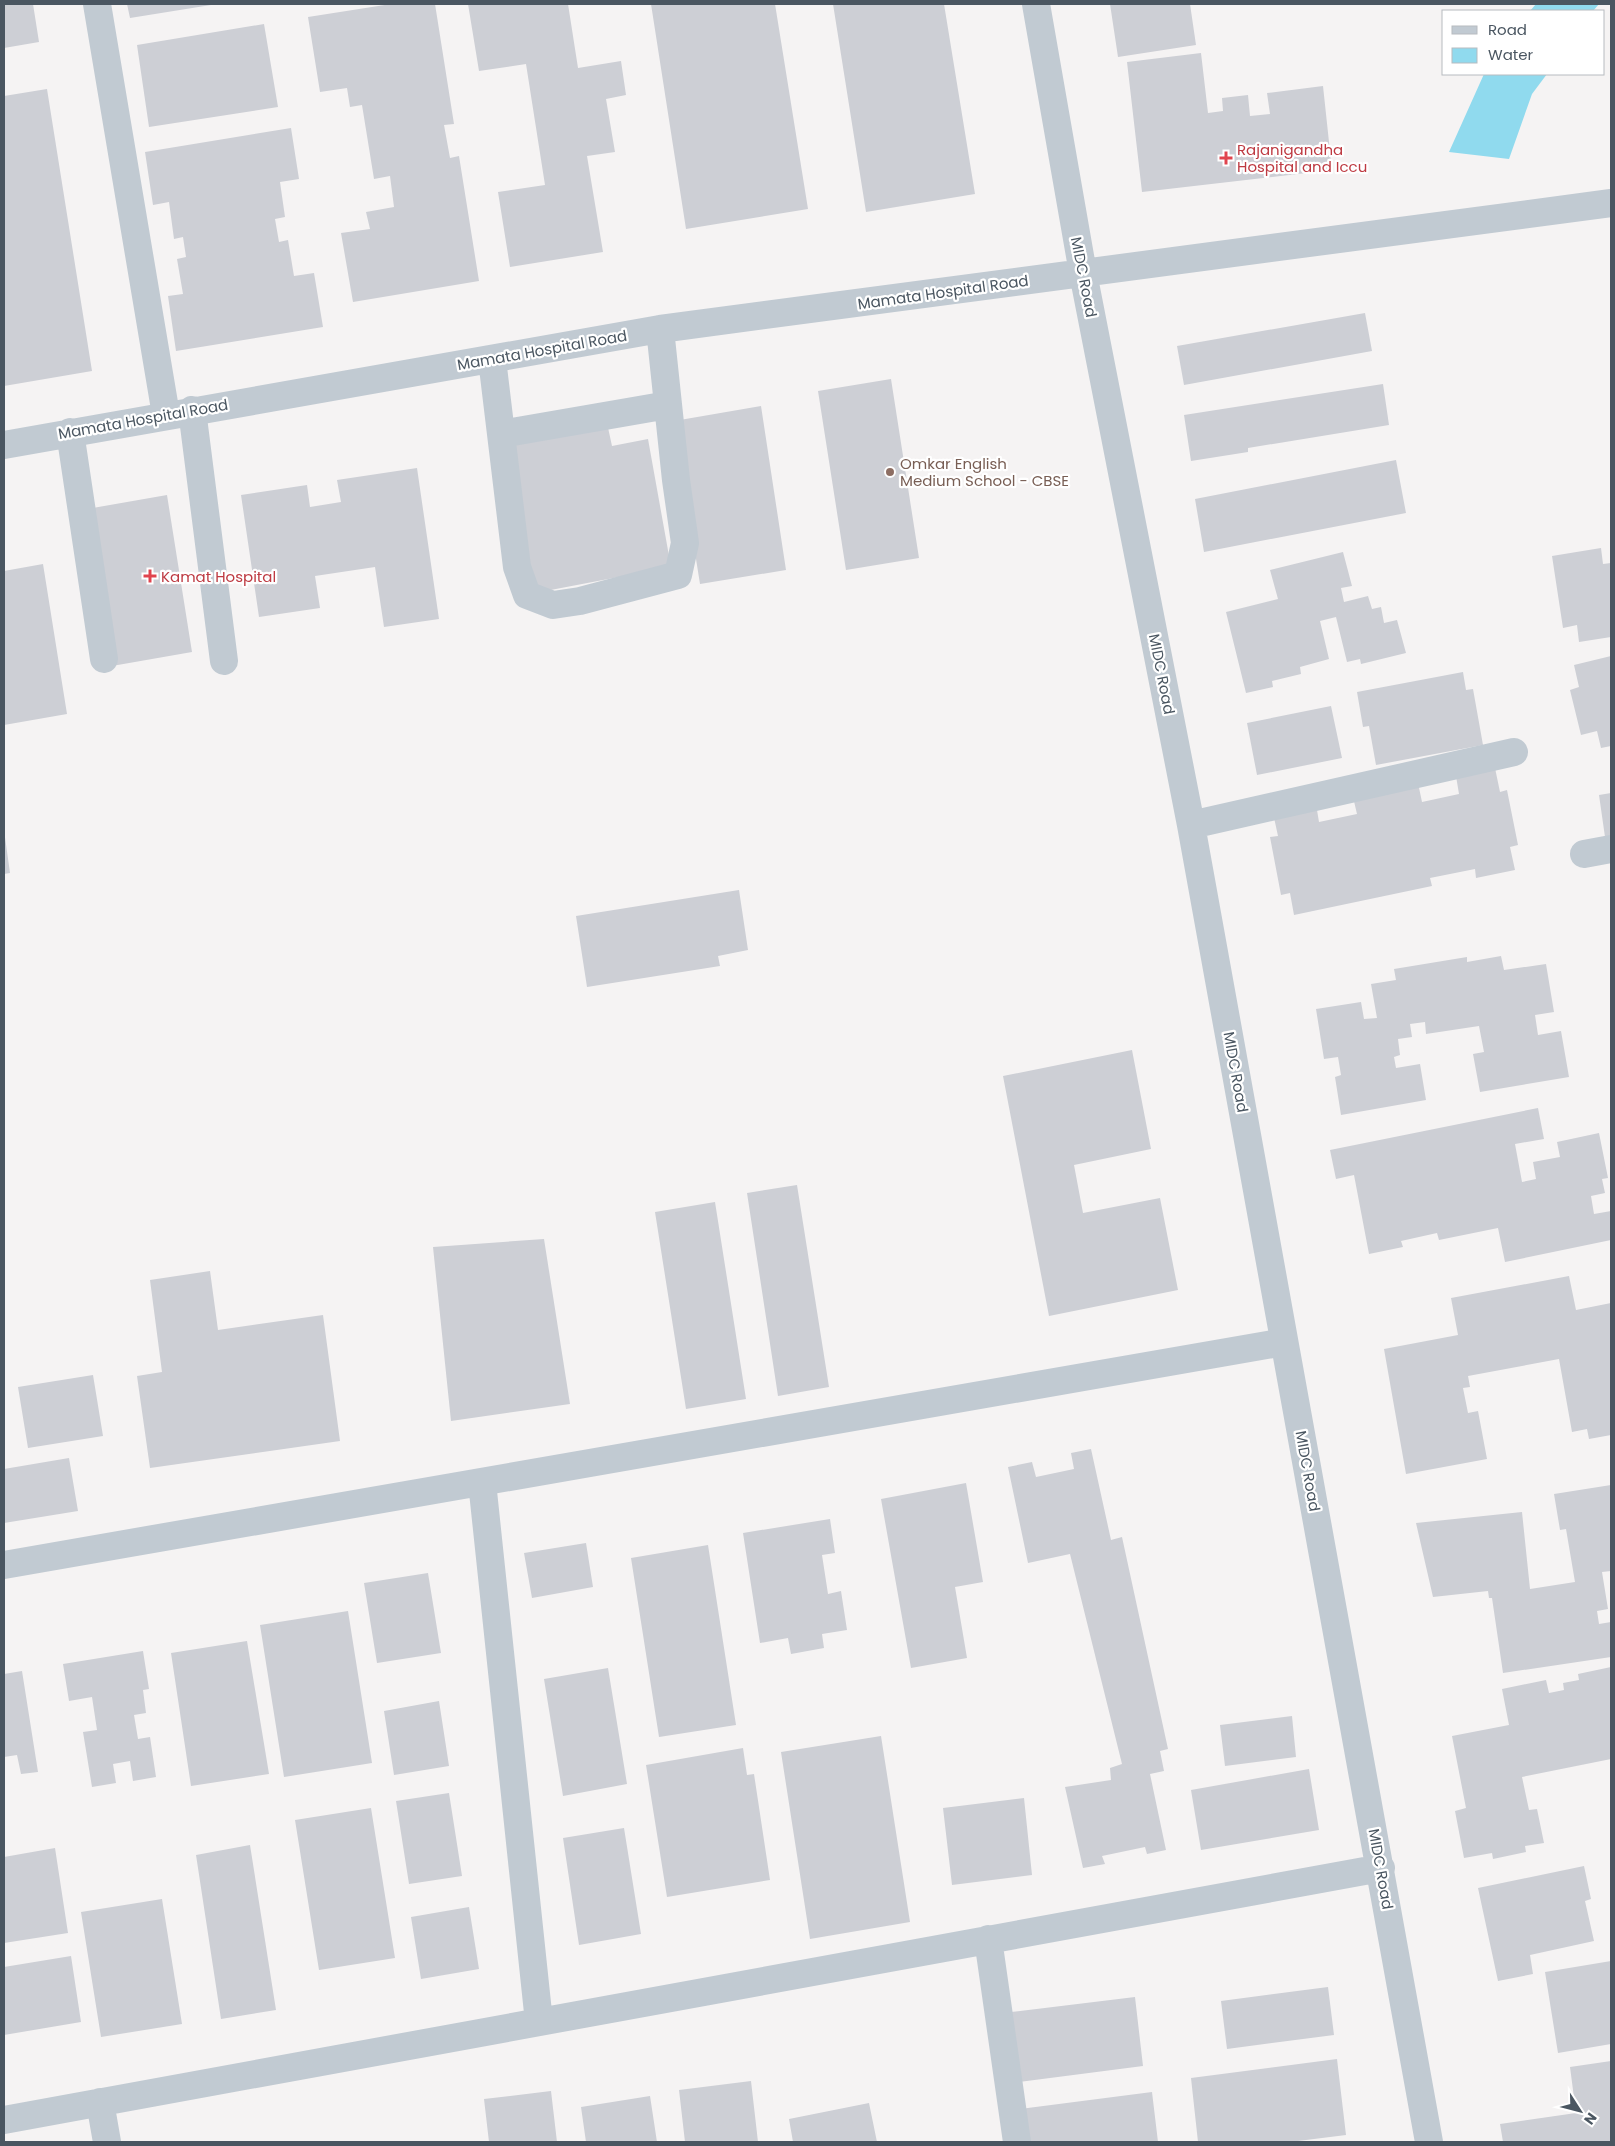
<svg xmlns="http://www.w3.org/2000/svg" width="1615" height="2146" viewBox="0 0 1615 2146" font-family="Poppins,sans-serif">
<style>
.water{fill:#90daee}
.building{fill:#cdcfd5}
.lines{fill:none;stroke-linecap:round;stroke-linejoin:round}
.minor{stroke:#c1cad2;stroke-width:28}
.health-dot{fill:#e0444e;stroke:#fff;stroke-width:2}
.education-dot{fill:#8d6e63;stroke:#fff;stroke-width:2}
.labels{text-anchor:middle;dominant-baseline:central;stroke-width:4.5;stroke-linejoin:round;paint-order:stroke}
.health-label{font-size:15px;fill:#be3a42;stroke:#fff;text-anchor:start}
.street-label{font-size:15px;fill:#4a5661;stroke:#fff}
.education-label{font-size:15px;fill:#785e54;stroke:#fff;text-anchor:start}
</style>
<rect width="100%" height="100%" fill="#f5f3f3"/>
<path class="water" d="M1536,4H1599L1593,11H1530Z
M1484,74H1547L1532,94L1509,159L1449,152Z"/>
<path class="building" d="M4,4H33L39,42L4,48Z
M127,4H211V5L130,18Z
M391,4H435L454,124L444,125L450,158L459,156L479,281L353,302L341,233L370,229L366,212L394,207L390,176L374,179L362,105L350,107L347,88L320,92L308,17Z
M468,4H568L578,68L621,61L626,95L606,99L615,152L587,156L603,252L510,267L498,192L545,185L526,64L479,71Z
M651,4H775L808,209L686,229Z
M833,4H944L975,194L866,212Z
M1110,4H1190L1196,45L1118,57Z
M264,24L278,107L149,127L137,45Z
M1201,53L1208,113L1223,111L1222,98L1248,95L1250,116L1270,114L1267,93L1323,86L1332,170L1142,192L1127,62Z
M47,89L92,371L4,386V96Z
M291,128L299,179L280,182L285,217L275,219L279,242L288,240L294,276L314,273L323,327L176,351L168,296L183,294L177,259L186,257L183,237L174,239L169,202L153,205L145,152Z
M1365,313L1372,351L1184,385L1177,346Z
M891,379L919,558L846,570L818,391Z
M1383,384L1389,425L1248,448V452L1191,461L1184,415Z
M761,406L786,570L700,584L674,421Z
M607,423L612,446L648,439L671,567L535,593L508,443Z
M1396,460L1406,513L1204,552L1195,499Z
M417,468L439,619L384,627L375,567L315,576L320,608L259,617L241,495L307,485L310,507L341,502L337,480Z
M167,495L192,652L112,666L87,509Z
M1601,548L1603,564L1611,563V637L1579,642L1577,625L1563,628L1552,556Z
M1343,552L1352,586L1341,588L1344,602L1368,596L1372,609L1381,607L1384,623L1397,620L1406,653L1361,664L1360,659L1347,662L1336,617L1320,621L1329,659L1300,667L1301,674L1272,681L1273,687L1246,693L1226,612L1278,599L1270,570Z
M43,564L67,714L4,725V571Z
M1611,656V746L1601,748L1597,731L1581,735L1570,690L1579,687L1574,665Z
M1463,672L1466,690L1473,689L1483,745L1376,765L1369,726L1363,727L1357,692Z
M1331,706L1342,758L1257,775L1247,723Z
M1495,768L1500,792L1507,790L1518,845L1510,847L1515,870L1476,878L1475,869L1430,878L1432,886L1294,915L1290,893L1281,895L1270,837L1278,836L1273,813L1316,804L1319,822L1357,814L1353,797L1418,783L1422,802L1459,794L1456,776Z
M1611,793V836L1605,837L1599,795Z
M4,830L10,873L4,874Z
M739,890L748,950L718,956L720,966L587,987L576,916Z
M1501,956L1504,970L1546,964L1554,1012L1535,1015L1538,1035L1561,1031L1569,1077L1480,1092L1473,1054L1484,1052L1479,1026L1426,1034L1425,1022L1410,1024L1412,1037L1398,1039L1400,1055L1394,1057L1396,1068L1420,1064L1426,1100L1341,1115L1335,1077L1341,1075L1338,1057L1324,1059L1316,1009L1361,1002L1364,1019L1377,1018L1371,984L1396,980L1394,969L1467,957V962Z
M1132,1050L1151,1149L1074,1165L1083,1213L1160,1198L1178,1290L1049,1316L1003,1076Z
M1538,1108L1544,1139L1515,1144L1522,1182L1536,1179L1533,1162L1560,1157L1557,1142L1599,1133L1608,1178L1602,1179L1605,1193L1591,1196L1594,1214L1611,1211V1240L1505,1262L1498,1228L1439,1240L1437,1233L1401,1241L1403,1247L1369,1254L1354,1175L1336,1179L1330,1150Z
M797,1185L829,1387L778,1396L747,1193Z
M715,1202L746,1399L686,1409L655,1212Z
M544,1239L570,1404L451,1421L433,1247Z
M210,1271L218,1330L323,1315L340,1441L150,1468L137,1376L162,1372L150,1280Z
M1569,1276L1576,1310L1611,1303V1435L1589,1439L1587,1429L1572,1432L1559,1359L1468,1376L1470,1387L1463,1388L1468,1413L1478,1411L1487,1459L1406,1474L1384,1349L1458,1335L1451,1298Z
M93,1375L103,1436L28,1448L18,1387Z
M1091,1449L1111,1540L1122,1537L1168,1749L1160,1751L1164,1771L1150,1774L1166,1850L1147,1854L1145,1847L1102,1856L1105,1864L1083,1868L1065,1787L1111,1780L1110,1768L1122,1764L1070,1554L1028,1563L1008,1467L1032,1462L1036,1477L1074,1469L1071,1453Z
M69,1458L78,1511L4,1523V1469Z
M966,1483L983,1582L955,1587L967,1658L911,1668L881,1499Z
M1611,1485V1571L1602,1572L1608,1609L1597,1611L1599,1624L1611,1622V1657L1503,1673L1492,1598H1489L1488,1591L1433,1597L1416,1523L1522,1512L1530,1589L1575,1582L1566,1529L1560,1530L1554,1494Z
M830,1519L835,1553L822,1555L828,1594L841,1591L847,1630L822,1634L824,1648L791,1654L788,1638L760,1643L743,1533Z
M586,1543L593,1587L532,1598L524,1553Z
M708,1545L736,1725L659,1737L631,1558Z
M428,1573L441,1653L377,1663L364,1583Z
M348,1611L372,1763L284,1777L260,1625Z
M247,1641L269,1774L191,1786L171,1653Z
M143,1651L149,1689L143,1690L146,1713L134,1715L138,1739L150,1737L156,1777L133,1781L130,1761L113,1764L116,1783L92,1787L83,1732L97,1730L92,1697L69,1701L63,1664Z
M1611,1667V1759L1522,1777L1529,1810L1537,1809L1544,1843L1525,1846L1526,1852L1493,1859L1492,1853L1464,1858L1455,1811L1466,1808L1452,1736L1509,1725L1502,1689L1546,1680L1549,1693L1564,1690L1563,1683L1579,1680L1578,1674Z
M608,1668L627,1784L563,1796L544,1679Z
M22,1671L38,1772L21,1774L17,1755L4,1757V1674Z
M439,1701L449,1766L394,1775L384,1711Z
M1292,1716L1296,1757L1225,1766L1220,1725Z
M881,1736L910,1922L810,1939L781,1752Z
M743,1748L747,1775L754,1774L770,1880L667,1897L646,1765Z
M1309,1769L1319,1830L1201,1850L1191,1790Z
M449,1793L462,1876L409,1884L396,1801Z
M1024,1798L1032,1875L952,1885L943,1808Z
M371,1808L395,1958L319,1970L295,1820Z
M624,1828L641,1934L579,1945L563,1838Z
M250,1845L276,2010L221,2019L196,1855Z
M55,1848L68,1933L4,1943V1857Z
M1584,1866L1591,1899L1585,1901L1594,1941L1530,1955L1533,1974L1498,1981L1478,1888Z
M162,1899L182,2024L101,2037L81,1912Z
M469,1907L479,1969L421,1979L411,1917Z
M71,1956L81,2022L4,2035V1967Z
M1611,1961V2044L1558,2053L1545,1972Z
M1328,1987L1334,2035L1227,2049L1221,2001Z
M1135,1997L1143,2066L1019,2082L1011,2012Z
M1337,2059L1346,2135L1290,2142H1198L1191,2078Z
M1611,2061V2142H1503L1500,2124L1576,2113L1570,2067Z
M751,2081L758,2142H685L679,2090Z
M551,2091L557,2142H489L484,2099Z
M1152,2092L1158,2142H1024L1020,2109Z
M650,2096L657,2142H586L581,2107Z
M869,2103L877,2142H793L789,2119Z"/>
<g class="lines">
<path class="minor" d="M97,4L166,415
M1036,4L1083,273L1191,825L1429,2142
M492,359L517,567L527,595L553,605L580,601L678,575L685,543L676,480L660,329
M192,410L224,661
M70,432L104,659
M501,434L668,405
M4,445L660,329L1611,203
M1191,825L1514,752
M1584,854L1611,849
M482,1482L539,2022
M4,1565L1284,1342
M988,1939L1017,2142
M100,2102L107,2142
M4,2120L1381,1868"/>
</g>
<g class="health-dot">
<path d="M1223.5 150.5h5v5h5v5h-5v5h-5v-5h-5v-5h5z"/>
<path d="M147.5 568.5h5v5h5v5h-5v5h-5v-5h-5v-5h5z"/>
</g>
<circle class="education-dot" cx="890" cy="472" r="5"/>
<g class="labels">
<g class="health-label">
<text x="1237" y="149">Rajanigandha<tspan x="1237" dy="17">Hospital and Iccu</tspan></text>
<text x="161" y="576">Kamat Hospital</text>
</g>
<g class="street-label">
<text transform="translate(1084 277) rotate(79)">MIDC Road</text>
<text transform="translate(943 292) rotate(-8)">Mamata Hospital Road</text>
<text transform="translate(542 350) rotate(-10)">Mamata Hospital Road</text>
<text transform="translate(143 419) rotate(-10)">Mamata Hospital Road</text>
<text transform="translate(1162 674) rotate(79)">MIDC Road</text>
<text transform="translate(1236 1072) rotate(80)">MIDC Road</text>
<text transform="translate(1308 1471) rotate(80)">MIDC Road</text>
<text transform="translate(1381 1869) rotate(80)">MIDC Road</text>
</g>
<g class="education-label">
<text x="900" y="463">Omkar English<tspan x="900" dy="17">Medium School - CBSE</tspan></text>
</g>
</g>
<rect width="1615" height="2146" fill="none" stroke="#4a5661" stroke-width="10"/>
<rect x="1442" y="10" width="162" height="65" fill="#ffffff" stroke="#b7bbc0"/>
<rect x="1452" y="26" width="25" height="8" fill="#c1cad2" stroke="#b7bbc0"/>
<text x="1488" y="35" font-size="15" fill="#4a5661">Road</text>
<rect x="1452" y="48" width="25" height="15" fill="#90daee" stroke="#b7bbc0"/>
<text x="1488" y="60" font-size="15" fill="#4a5661">Water</text>
<g transform="translate(1580 2111) rotate(126)" stroke="#ffffff" stroke-width="4" paint-order="stroke">
<path d="M0-4L9 19L0 12L-9 19Z" fill="#4a5661"/>
<text y="-8" font-size="14" font-weight="bold" text-anchor="middle" fill="#4a5661">N</text>
</g>
</svg>
